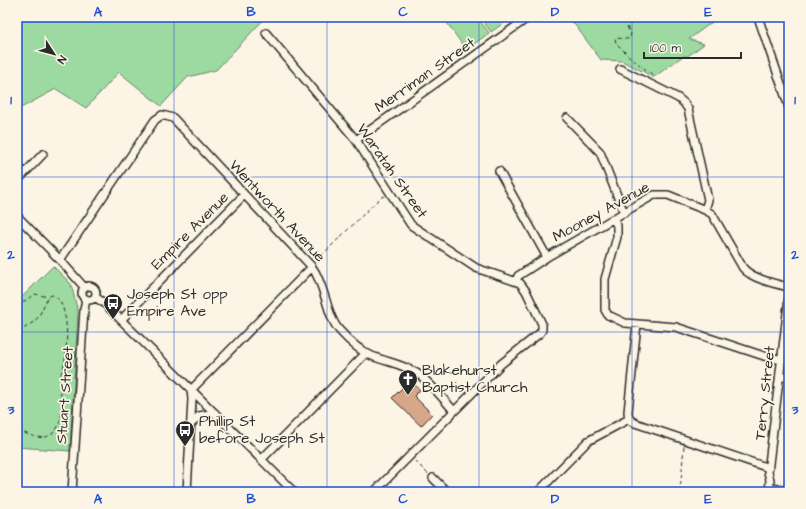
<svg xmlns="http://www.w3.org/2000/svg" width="806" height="509" viewBox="0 0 806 509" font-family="'Architects Daughter',sans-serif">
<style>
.green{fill:#9ddaa2;stroke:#648266}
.building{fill:#d7a789;stroke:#2b2b2b}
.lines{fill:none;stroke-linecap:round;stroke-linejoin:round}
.minor-casing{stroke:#2b2b2b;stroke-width:10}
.path{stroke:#2b2b2b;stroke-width:1;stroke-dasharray:4 3;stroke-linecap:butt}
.minor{stroke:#fcf5e5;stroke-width:7}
.grid{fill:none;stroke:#1d4ed8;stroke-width:1;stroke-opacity:0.55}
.labels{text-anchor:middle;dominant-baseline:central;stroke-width:3.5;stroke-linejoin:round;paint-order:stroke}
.street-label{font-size:15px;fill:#2b2b2b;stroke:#fcf5e5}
.poi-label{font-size:15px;fill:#2b2b2b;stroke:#fcf5e5;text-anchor:start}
.neatline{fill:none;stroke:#1d4ed8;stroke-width:1.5}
.grid-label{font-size:13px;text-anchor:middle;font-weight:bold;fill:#1d4ed8}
</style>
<rect width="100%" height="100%" fill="#fcf5e5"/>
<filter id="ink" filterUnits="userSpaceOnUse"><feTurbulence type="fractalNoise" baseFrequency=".025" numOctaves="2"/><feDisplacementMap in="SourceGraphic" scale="8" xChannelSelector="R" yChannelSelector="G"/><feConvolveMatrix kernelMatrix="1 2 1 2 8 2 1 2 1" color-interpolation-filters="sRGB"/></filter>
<g filter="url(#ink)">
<path class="green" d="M17,17H266L216,70L188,77L161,106L119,72L86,108L56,89L17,110Z
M443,17H477L489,33L466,50Z
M480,17H512L491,32Z
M569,17H719L689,39L704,44L688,56H683L654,77L622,61L601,60Z
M53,266L71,284L78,312L70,451L17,447V302Z"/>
<path class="building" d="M410,380L420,390L414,396L432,414L421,426L392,398Z"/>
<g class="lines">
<defs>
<path id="minor" d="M758,17L789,107
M266,33L356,140L411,225L476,268L520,283L526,291L542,324V330L540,333L501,364L374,492
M620,69L678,98L684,103L688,109L708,200L705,210
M567,118L600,152L624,213
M356,140L529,17
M499,171L547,257
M17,181L43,154
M17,216L60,260L85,288
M614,219L617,226V237L605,279V310L608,315L625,323L676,327L764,356L782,360
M60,260L155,120L162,115L173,118L312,267C326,286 326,316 340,331C349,341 360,351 372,356C386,362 404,364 418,374C431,383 443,399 454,411
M516,281L518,276L547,257L654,195H668L705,210L712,214L743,268C752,279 776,284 789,287
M82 293a7 7 0 1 1 14 0a7 7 0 1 1-14 0Z
M95,297L104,303L294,492
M121,320L244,195
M637,324L628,412L629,419L635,423L769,468
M780,377H789
M191,390L312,267
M191,424L199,416L215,413
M262,459L366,353
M433,478L447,492
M770,488L789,490
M72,492L84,310L86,299
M187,492L192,399L191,390
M538,492L588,441L629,419
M769,492L770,480L768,472L789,297"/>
</defs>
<use href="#minor" class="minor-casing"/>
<path class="path" d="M627,27L631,34L629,39L615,38L616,43L632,59L653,75L652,78
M316,261L380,198L384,196
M17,306L35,294L48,297
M17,340L22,330L35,321L39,316L48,297L52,295C70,300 68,349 64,364C64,368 61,371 61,375C58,393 68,422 52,434C41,442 28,434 17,430
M415,461L428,474
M680,492L684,446"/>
<use href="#minor" class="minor"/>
</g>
</g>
<path class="grid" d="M174,17V492M327,17V492M479,17V492M632,17V492M17,177H789M17,332H789"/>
<defs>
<symbol id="bus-pin" viewBox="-11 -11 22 30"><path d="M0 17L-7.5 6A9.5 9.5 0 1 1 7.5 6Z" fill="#2b2b2b" stroke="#fcf5e5"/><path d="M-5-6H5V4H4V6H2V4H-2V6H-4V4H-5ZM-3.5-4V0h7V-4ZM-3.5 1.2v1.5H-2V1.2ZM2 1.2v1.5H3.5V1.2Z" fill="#fff"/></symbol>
<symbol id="church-pin" viewBox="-11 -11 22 30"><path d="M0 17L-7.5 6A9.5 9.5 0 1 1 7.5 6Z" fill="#2b2b2b" stroke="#fcf5e5"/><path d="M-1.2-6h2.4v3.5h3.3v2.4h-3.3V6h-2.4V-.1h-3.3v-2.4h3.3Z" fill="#fff"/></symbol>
</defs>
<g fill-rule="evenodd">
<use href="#bus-pin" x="102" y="292" width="22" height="30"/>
<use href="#church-pin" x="397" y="368" width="22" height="30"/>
<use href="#bus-pin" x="174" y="419" width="22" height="30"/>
</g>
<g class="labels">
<g class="street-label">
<text transform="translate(425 75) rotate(-35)">Merriman Street</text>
<text transform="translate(392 171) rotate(55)">Waratah Street</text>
<text transform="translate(277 211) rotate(47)">Wentworth Avenue</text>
<text transform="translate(601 212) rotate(-29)">Mooney Avenue</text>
<text transform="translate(190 231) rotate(-45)">Empire Avenue</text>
<text transform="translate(765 393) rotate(-84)">Terry Street</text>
<text transform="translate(65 395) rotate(-86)">Stuart Street</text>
</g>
<g class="poi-label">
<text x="127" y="294">Joseph St opp<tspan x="127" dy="17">Empire Ave</tspan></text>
<text x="422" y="370">Blakehurst<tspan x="422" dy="17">Baptist Church</tspan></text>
<text x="199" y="421">Phillip St<tspan x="199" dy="17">before Joseph St</tspan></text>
</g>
</g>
<rect width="806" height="509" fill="none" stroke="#fcf5e5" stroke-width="44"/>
<g transform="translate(54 54) rotate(126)" stroke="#fcf5e5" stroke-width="3" paint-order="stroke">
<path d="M0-3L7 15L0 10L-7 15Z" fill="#2b2b2b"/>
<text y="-6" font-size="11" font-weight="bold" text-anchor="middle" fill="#2b2b2b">N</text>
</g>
<path d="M644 52v6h97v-6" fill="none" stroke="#2b2b2b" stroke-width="2"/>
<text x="650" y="52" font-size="12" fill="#2b2b2b" stroke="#fcf5e5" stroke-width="3" paint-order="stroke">100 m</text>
<rect x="22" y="22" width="762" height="465" class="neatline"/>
<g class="grid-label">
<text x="98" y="16">A</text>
<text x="251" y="16">B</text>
<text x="403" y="16">C</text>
<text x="555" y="16">D</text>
<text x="708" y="16">E</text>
<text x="11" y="104">1</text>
<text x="795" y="104">1</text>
<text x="11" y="259">2</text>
<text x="795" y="259">2</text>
<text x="11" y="414">3</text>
<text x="795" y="414">3</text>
<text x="98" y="503">A</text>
<text x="251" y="503">B</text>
<text x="403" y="503">C</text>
<text x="555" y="503">D</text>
<text x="708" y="503">E</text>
</g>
</svg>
